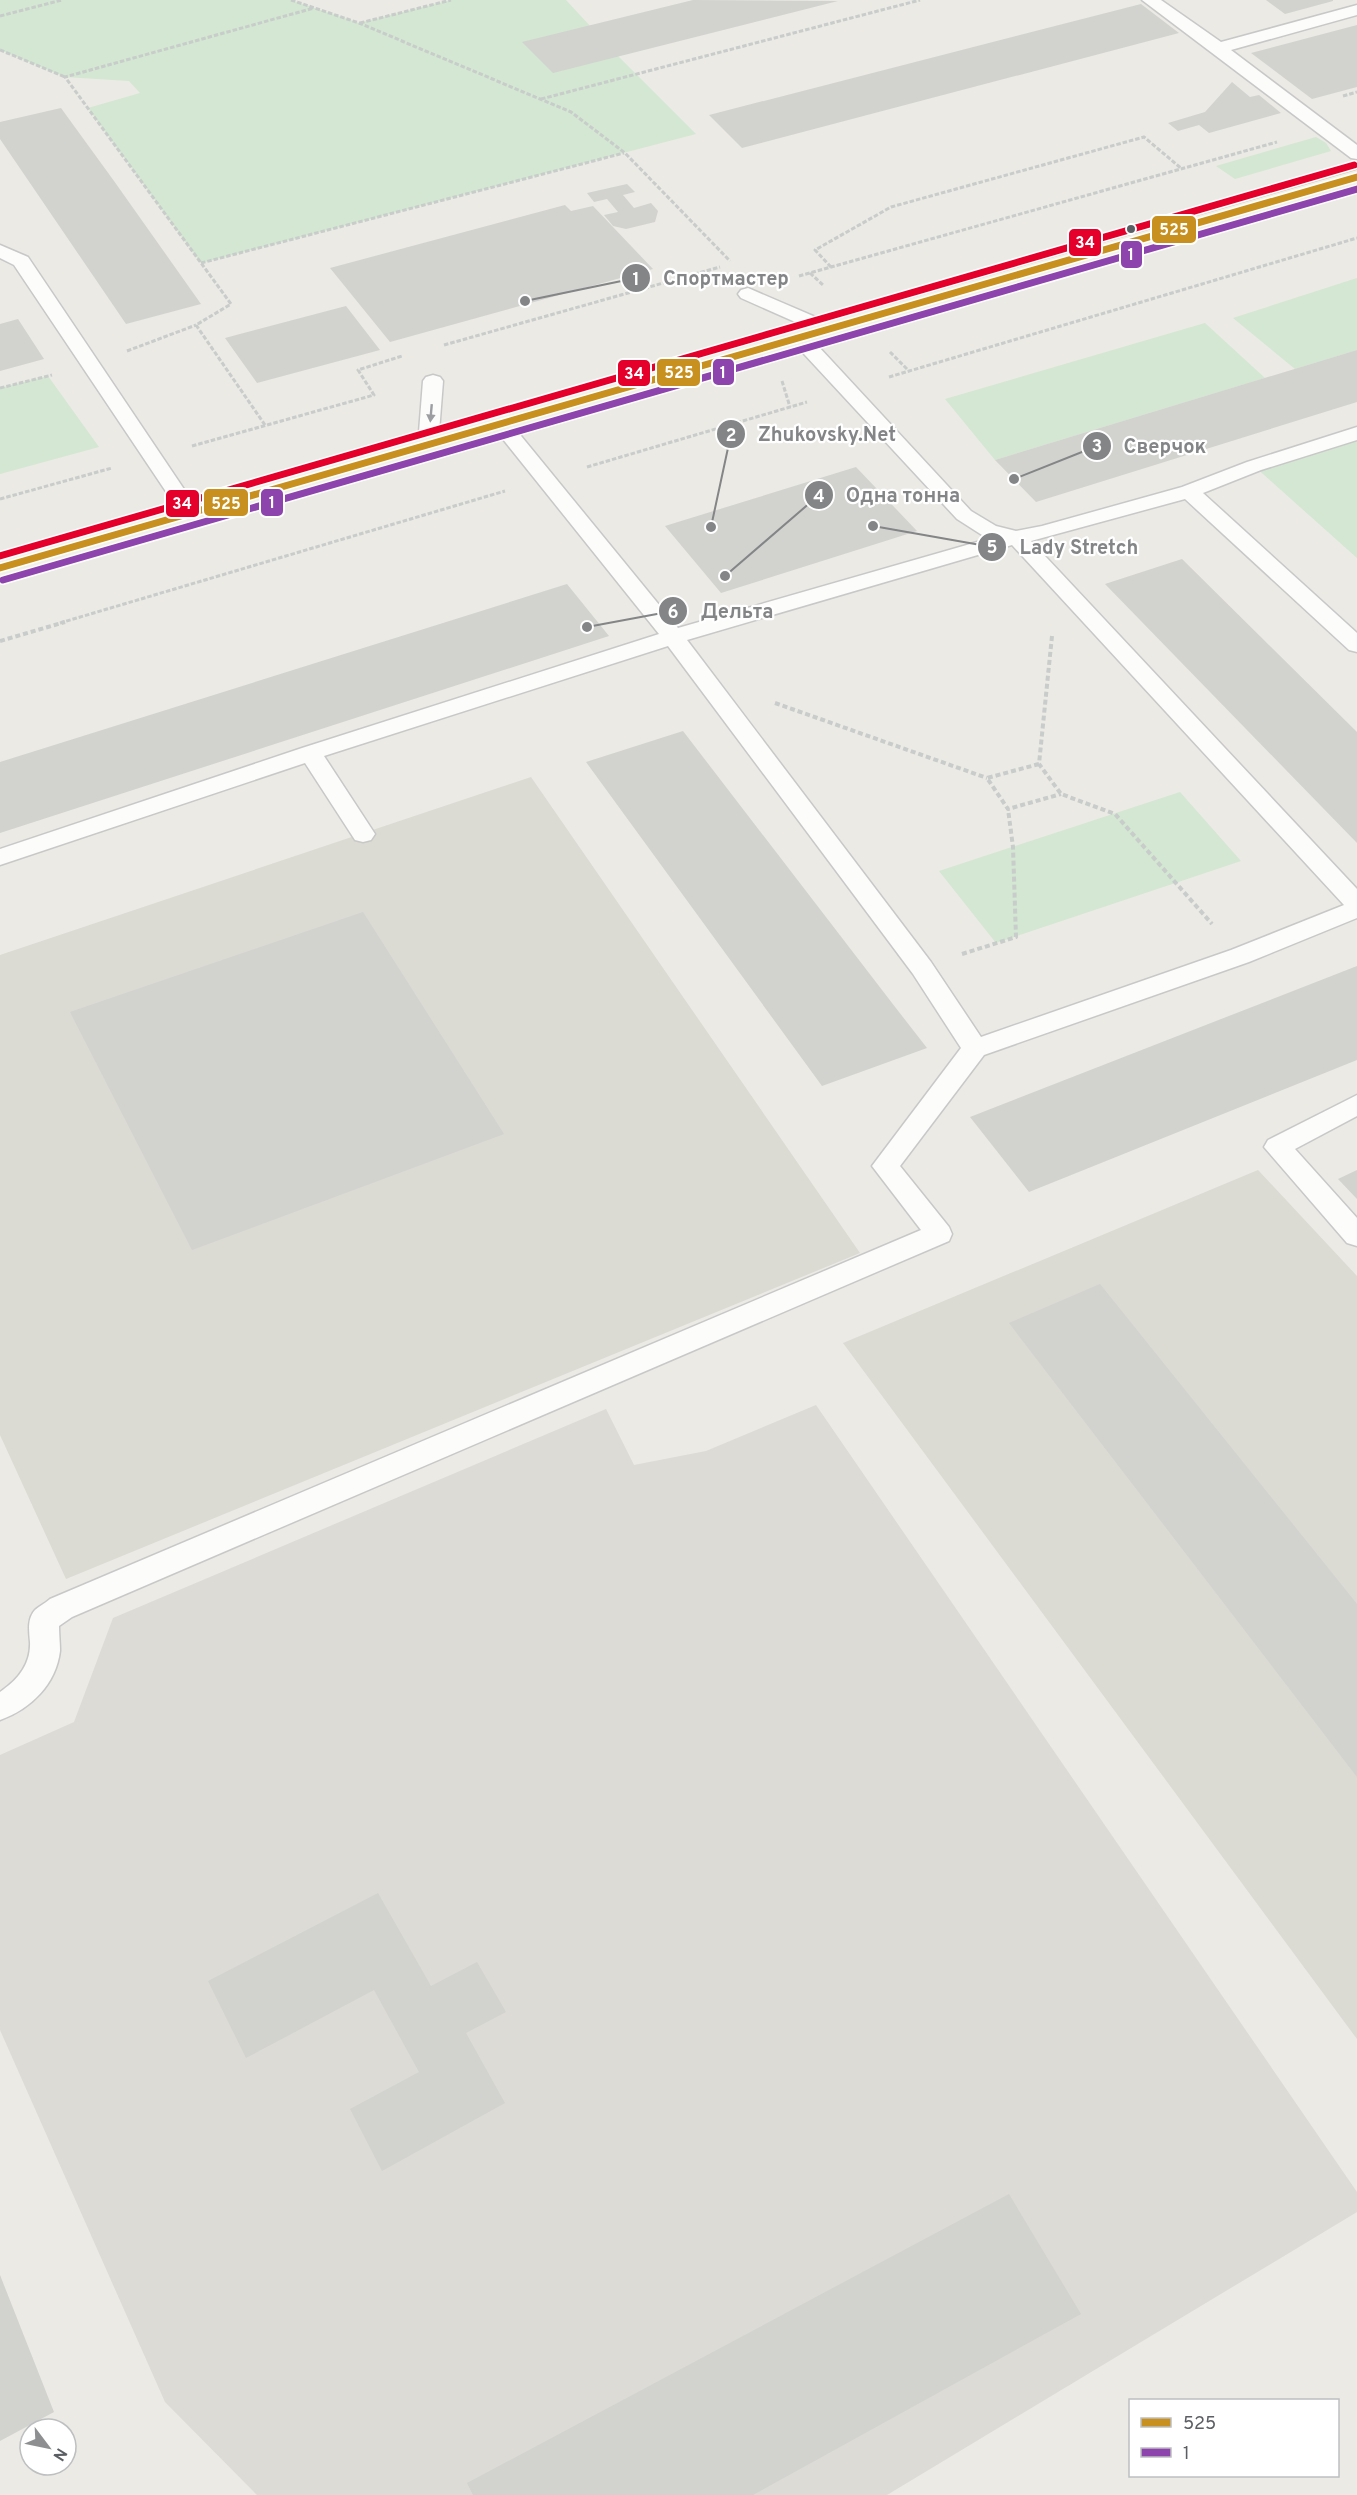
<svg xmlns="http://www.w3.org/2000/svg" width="1357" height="2495" viewBox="0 0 1357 2495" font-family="Overpass,sans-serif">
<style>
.industrial{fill:#dcdbd6}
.education{fill:#dbdad3}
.green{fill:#d3e7d2}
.building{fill:#d2d2cf}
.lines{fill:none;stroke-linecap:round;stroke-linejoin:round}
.lane-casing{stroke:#c8c8c8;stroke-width:3}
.primary-casing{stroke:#d2cbb4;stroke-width:3}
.path-far1{stroke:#c8ccca;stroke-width:3;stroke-dasharray:4.5 2;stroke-linecap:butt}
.path{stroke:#c8ccca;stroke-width:4;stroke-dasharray:5 3;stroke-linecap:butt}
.lane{fill:#fcfcfb;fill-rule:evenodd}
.primary{fill:#f2f1e8;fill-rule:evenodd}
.bus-1-casing{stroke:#fff;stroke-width:10}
.bus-2-casing{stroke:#fff;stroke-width:10}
.bus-3-casing{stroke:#fff;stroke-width:10}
.bus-1{stroke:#c8901e;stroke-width:7}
.bus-2{stroke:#8e44ad;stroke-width:7}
.bus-3{stroke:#e4002b;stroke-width:7}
.oneway{fill:#9b9da0}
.bus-dot{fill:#5b5e63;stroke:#fff;stroke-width:2}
.leader{fill:none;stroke:#838587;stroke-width:2}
.callout-dot{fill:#838587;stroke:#fff;stroke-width:2}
.mark-label{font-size:18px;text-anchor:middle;font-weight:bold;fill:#fff}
.callout-label{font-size:20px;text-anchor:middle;font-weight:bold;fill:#838587;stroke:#fff;stroke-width:4.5;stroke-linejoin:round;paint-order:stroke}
.line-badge{stroke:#fff;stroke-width:2}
.badge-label{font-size:16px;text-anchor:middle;font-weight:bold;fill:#fff}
</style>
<rect width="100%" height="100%" fill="#ebeae5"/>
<path class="industrial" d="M816,1405L1357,2192V2212L887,2495H257L165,2402L0,2030V1755L74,1722L113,1618L606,1409L634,1465L706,1451Z"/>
<path class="education" d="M531,777L860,1253L66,1579L0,1435V955Z
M1258,1170L1357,1276V2039L843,1343Z"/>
<path class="green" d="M0,0H291L359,23L451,0H566L618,56L696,134L201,263L88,108L140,93L129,81L65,77L0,50Z
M1316,137L1326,143L1331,151L1235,179L1216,166Z
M1357,278V350L1295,369L1233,318Z
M1205,323L1265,378L995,460L945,399Z
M48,376L99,447L0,474V388Z
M1357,433V558L1254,466Z
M1180,792L1241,861L996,943L939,871Z"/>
<path class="building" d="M693,0L838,1L553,73L522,42Z
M1266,0H1333V1L1285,14Z
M1141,4L1179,33L742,148L709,115Z
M1357,25V87L1312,99L1251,53Z
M1232,82L1250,97L1259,95L1281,113L1209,133L1199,125L1178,131L1168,123L1205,112Z
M61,108L114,181L201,304L126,324L0,139V122Z
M627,184L635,192L623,195L634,208L651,203L658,211L655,222L626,229L613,226L604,215L618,212L607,199L594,202L587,193Z
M565,205L571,211L593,206L653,269L390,342L330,268Z
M346,306L380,350L257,383L225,338Z
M18,319L44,359L0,371V324Z
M1357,350V402L1036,502L995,460Z
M856,467L917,531L721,593L665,526Z
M1182,559L1357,732V843L1105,584Z
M567,584L609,636L0,833V762Z
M683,731L892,1003L927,1048L822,1086L586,762Z
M363,912L504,1134L192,1250L70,1012Z
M1357,966V1060L1029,1192L970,1117Z
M1357,1170V1199L1338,1179Z
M1100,1284L1357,1604V1777L1009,1323Z
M378,1893L431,1986L477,1962L506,2012L466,2033L505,2103L382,2171L350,2109L419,2072L374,1990L246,2058L208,1981Z
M1009,2194L1081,2314L753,2495H473L467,2483Z
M0,2275L54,2412L0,2441Z"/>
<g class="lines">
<defs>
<path id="lane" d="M1142,0H1161L1221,42L1357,5V15L1231,50L1357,145V159L1351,158Z
M0,245L28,257L200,513L197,517L190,519L183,517L14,265L0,258Z
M748,288L834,325L837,329L834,333H820L741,298L738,294L741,290Z
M799,331L806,333L971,511L996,526L1016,531L1042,526L1182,487L1247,462L1357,427V440L1261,470L1203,493L1357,633V652L1349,650L1185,499L1031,541L1357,889V918L1249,962L984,1055L900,1166L949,1227L952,1234L949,1241L72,1617L59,1626C59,1635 60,1643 60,1651C56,1684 31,1709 0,1720V1692C18,1680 31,1664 30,1642C29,1631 27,1619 35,1610C39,1606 46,1603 50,1599L921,1230L872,1166L961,1048L913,974L668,646L324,756L375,834L371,840L363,842L355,840L305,763L0,865V849L302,748L659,634L494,428L491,424L494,420H508L678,628L991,538L982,535L957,519L792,341L789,337L792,333ZM1012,545L1344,905L1231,950L981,1037L931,962L687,640Z
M433,375L440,377L443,381L438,445L435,449H421L418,445L423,381L426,377Z
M1357,1095V1116L1295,1149L1357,1218V1246L1347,1243L1264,1147L1268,1140Z"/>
<path id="primary" d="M1357,170V184L0,576V560Z"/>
</defs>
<use href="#lane" class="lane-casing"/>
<use href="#primary" class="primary-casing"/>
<path class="path-far1" d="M291,0L359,23L571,112L625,153L730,261
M0,16L62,0
M360,23L451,0
M0,50L65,77
M1343,96L1357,92
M541,99L920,0
M201,263L624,153
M831,267L815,250L891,207L1144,137L1182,169
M810,273L823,285
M799,276L1277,142
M444,345L720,267
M127,351L196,325
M890,352L909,371
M889,377L1357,238
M782,381L790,407
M0,388L52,375
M265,425L196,325L231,304L65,77L314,8
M192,446L374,395L358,370L402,356
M587,467L807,402
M0,499L112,468
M60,623L505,491"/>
<path class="path" d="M1052,636L1039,764L1061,794L1115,814L1212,924
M0,641L65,622
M775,703L987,778
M1039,764L987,778L1008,809L1061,794
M962,954L1016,937L1013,847L1008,809"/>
<use href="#lane" class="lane"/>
<use href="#primary" class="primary"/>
<defs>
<path id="bus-1" d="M0,568L1357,177"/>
<path id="bus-2" d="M3,580L1357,189"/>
<path id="bus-3" d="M0,556L1354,165"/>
</defs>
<use href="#bus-1" class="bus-1-casing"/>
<use href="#bus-2" class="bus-2-casing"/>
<use href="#bus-3" class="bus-3-casing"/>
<use href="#bus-1" class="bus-1"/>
<use href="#bus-2" class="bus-2"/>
<use href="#bus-3" class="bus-3"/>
</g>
<defs><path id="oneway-solid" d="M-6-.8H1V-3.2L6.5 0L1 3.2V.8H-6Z" transform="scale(1.5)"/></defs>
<use class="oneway" href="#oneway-solid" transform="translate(431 413) rotate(95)"/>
<circle class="bus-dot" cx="1131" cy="229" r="5"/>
<path class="leader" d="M525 301L636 278M711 527L731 434M1014 479L1097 446M725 576L819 495M873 526L992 547M587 627L673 611"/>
<g class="callout-dot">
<circle cx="525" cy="301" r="6"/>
<circle cx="711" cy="527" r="6"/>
<circle cx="1014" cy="479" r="6"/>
<circle cx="725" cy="576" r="6"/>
<circle cx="873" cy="526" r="6"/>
<circle cx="587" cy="627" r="6"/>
<circle cx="636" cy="278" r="15"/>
<circle cx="731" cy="434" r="15"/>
<circle cx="1097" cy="446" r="15"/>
<circle cx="819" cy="495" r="15"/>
<circle cx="992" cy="547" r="15"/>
<circle cx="673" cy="611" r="15"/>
</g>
<g class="mark-label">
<text x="636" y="285">1</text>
<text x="731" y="441">2</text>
<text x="1097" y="452">3</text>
<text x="819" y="502">4</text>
<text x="992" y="553">5</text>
<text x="673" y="618">6</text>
</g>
<g class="callout-label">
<text x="726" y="285">Спортмастер</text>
<text x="827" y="441">Zhukovsky.Net</text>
<text x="1165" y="453">Сверчок</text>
<text x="903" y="502">Одна тонна</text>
<text x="1079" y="554">Lady Stretch</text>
<text x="737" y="618">Дельта</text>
</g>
<g class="line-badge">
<rect x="1151" y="215" width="46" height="29" rx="6" fill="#c8901e"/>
<rect x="1068" y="228" width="34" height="29" rx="6" fill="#e4002b"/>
<rect x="1120" y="240" width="23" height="29" rx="6" fill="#8e44ad"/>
<rect x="712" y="358" width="23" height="28" rx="6" fill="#8e44ad"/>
<rect x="656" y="358" width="45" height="29" rx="6" fill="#c8901e"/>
<rect x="617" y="359" width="34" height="28" rx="6" fill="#e4002b"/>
<rect x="260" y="488" width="24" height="29" rx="6" fill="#8e44ad"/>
<rect x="203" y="488" width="46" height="29" rx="6" fill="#c8901e"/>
<rect x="165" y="489" width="35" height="29" rx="6" fill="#e4002b"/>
</g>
<g class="badge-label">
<text x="1174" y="235">525</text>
<text x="1085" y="248">34</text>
<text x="1131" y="260">1</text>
<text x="723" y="378">1</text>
<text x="679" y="378">525</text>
<text x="634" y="379">34</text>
<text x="272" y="508">1</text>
<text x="226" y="509">525</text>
<text x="182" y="509">34</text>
</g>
<rect x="1129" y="2399" width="210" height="78" fill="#ffffff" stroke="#bdbfc1" stroke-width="1.5"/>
<rect x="1141" y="2418" width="30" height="9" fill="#c8901e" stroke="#bdbfc1" stroke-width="1.5"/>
<text x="1183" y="2429" font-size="18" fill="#5b5e63">525</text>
<rect x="1141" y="2448" width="30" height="9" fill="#8e44ad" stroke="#bdbfc1" stroke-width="1.5"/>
<text x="1183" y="2459" font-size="18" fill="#5b5e63">1</text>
<g transform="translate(48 2447) rotate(122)"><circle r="28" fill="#ffffff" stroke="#bdbfc1" stroke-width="1.5"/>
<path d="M0-4.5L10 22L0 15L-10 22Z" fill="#8d8f90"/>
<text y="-9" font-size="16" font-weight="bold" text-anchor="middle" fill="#5b5e63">N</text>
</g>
</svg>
